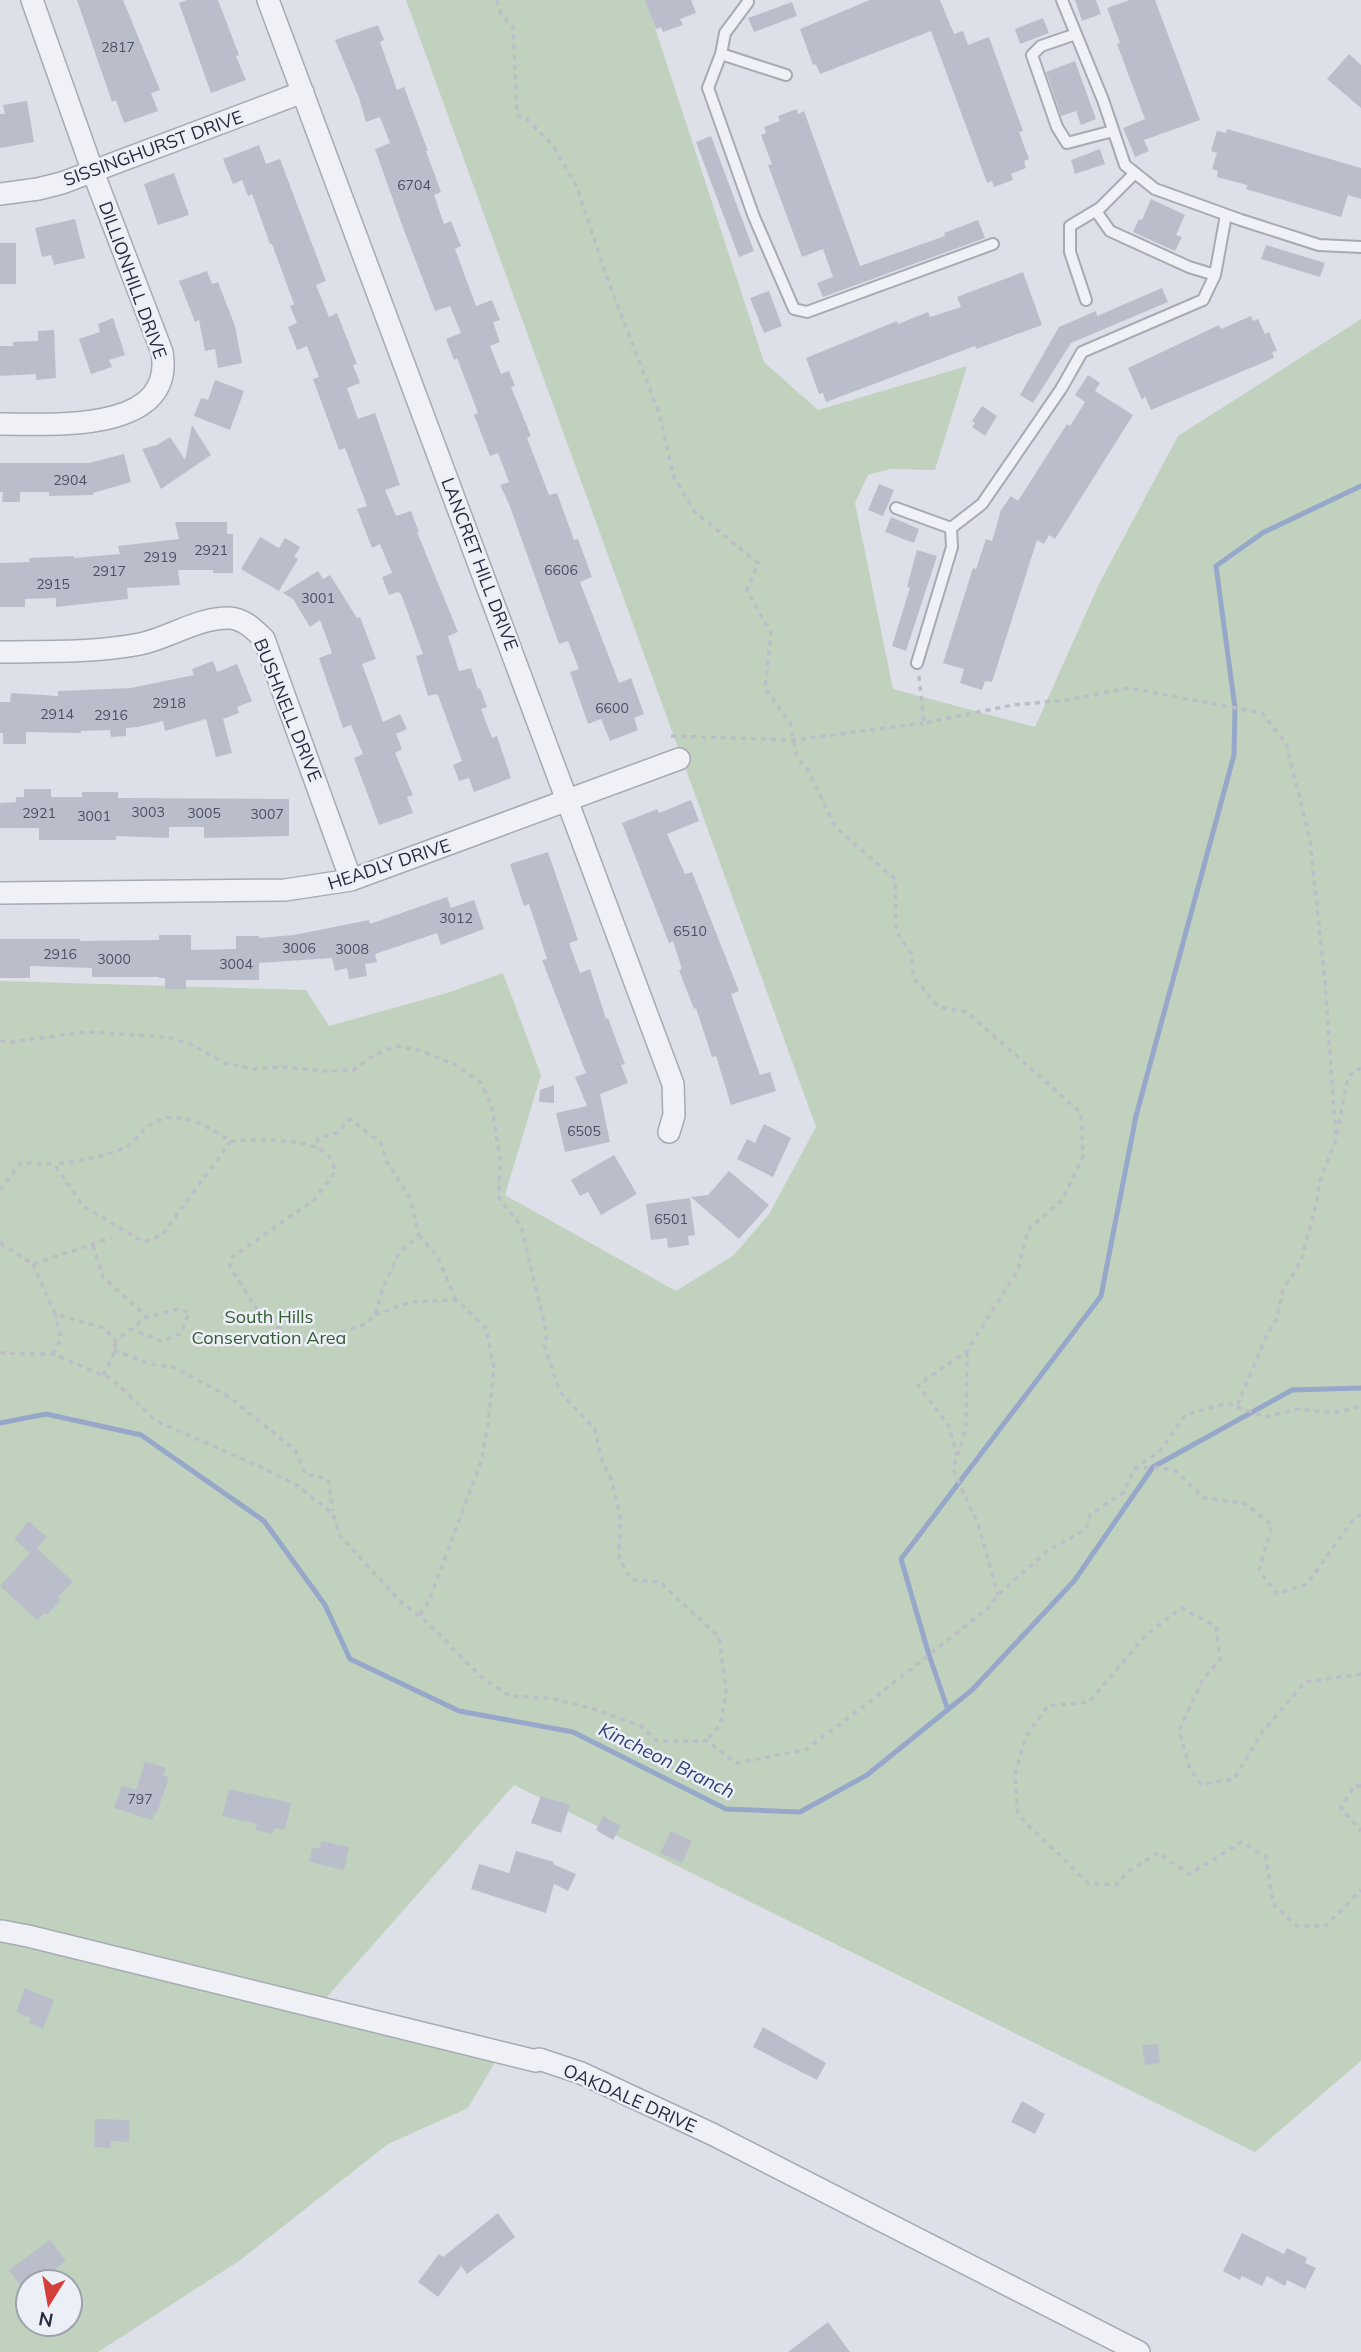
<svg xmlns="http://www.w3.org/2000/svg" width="1361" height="2352" viewBox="0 0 1361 2352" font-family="Mulish,sans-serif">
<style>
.green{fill:#c0d2be;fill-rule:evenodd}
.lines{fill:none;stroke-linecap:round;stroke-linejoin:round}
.stream{stroke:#96a7ca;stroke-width:5}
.building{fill:#babecb}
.service-casing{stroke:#a6aab5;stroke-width:14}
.minor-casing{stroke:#a6aab5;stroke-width:24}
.path{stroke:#bbbec6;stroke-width:3.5;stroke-dasharray:5 5;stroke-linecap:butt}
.service{stroke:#f0f1f6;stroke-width:10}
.minor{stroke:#f0f1f6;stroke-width:21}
.labels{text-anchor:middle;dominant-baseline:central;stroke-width:5;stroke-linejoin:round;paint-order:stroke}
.number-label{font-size:14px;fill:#4b5062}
.street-label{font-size:18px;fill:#262b3f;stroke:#edeff6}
.park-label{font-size:18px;fill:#345c33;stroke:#edeff6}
.water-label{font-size:19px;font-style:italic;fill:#2e4275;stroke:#edeff6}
</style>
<rect width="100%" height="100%" fill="#dde0e8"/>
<path class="green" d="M406,0H646L764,362L818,410L967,366L935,470L890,469L868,475L855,503L893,689L1035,727L1099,584L1178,436L1361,319V2061L1255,2152L514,1785L318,2007L501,2052L468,2108L388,2144L239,2261L98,2352H0V981L306,990L329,1026L447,993L503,973L541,1075L505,1195L676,1291L734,1255L769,1214L816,1127ZM28,2282H70V2324H28Z"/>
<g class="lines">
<path class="stream" d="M0,1423L46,1414L141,1435L264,1521L325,1605L350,1659L459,1711L573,1732L726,1809L800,1812L867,1775L972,1690L1074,1581L1153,1467L1292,1390L1361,1388
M948,1710L929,1655L901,1559L1101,1296L1136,1116L1234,755L1235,708L1216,566L1264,532L1361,486"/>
</g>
<path class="building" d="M77,0H123L160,90L151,93L158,111L124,123L116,100L112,102Z
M187,0H218L239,55L236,56L246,80L211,93L179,3Z
M645,0H691L696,13L680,19L683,25L663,32L661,27L656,29Z
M870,0H940L954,34L963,31L968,45L989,37L1023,131L1019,132L1029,159L1024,161L1026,168L1011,174L1013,180L994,187L992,181L987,183L931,31L820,74L816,64L813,65L800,29Z
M1075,0H1096L1101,14L1082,21Z
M1130,0H1155L1200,120L1144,140L1149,151L1135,157L1123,128L1145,119L1117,44L1120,43L1107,8Z
M792,2L797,16L754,32L748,18Z
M1043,18L1049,33L1020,44L1015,29Z
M378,25L384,40L380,42L397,90L404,87L428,151H426L441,192L434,195L444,224L451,221L461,246L455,249L476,306L492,300L500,320L493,322L500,342L490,346L501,374L509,371L515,386L511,387L531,436L527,438L549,495L557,493L574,540L578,539L592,577L580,582L590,608L619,683L631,678L644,714L634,718L638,730L610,741L601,719L588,724L570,672L579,669L568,641L559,644L509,504L500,485L509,482L498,453L490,456L474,415L478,413L457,358L454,360L446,339L461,333L450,306L435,311L402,225L375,149L390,143L380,117L366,122L359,98L335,40Z
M1349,54L1361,65V108L1327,79Z
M1075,61L1096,119L1081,125L1076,111L1061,116L1046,72Z
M27,101L34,142L0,148V114H5L3,105Z
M797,109L798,114L804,111L860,266L945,236L944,233L978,220L985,238L823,297L817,283L833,277L823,249L802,257L768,165L772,164L761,135L766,133L764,127L780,121L778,116Z
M1227,129L1361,168V199L1348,195L1341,217L1246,189L1247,185L1217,177L1218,171L1212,169L1217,153L1211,151L1217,131L1226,133Z
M711,136L754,251L739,257L696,142Z
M259,145L266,164L280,159L326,281L316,285L329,317L337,313L357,364L353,365L360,383L347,388L358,419L375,413L400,485L385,490L396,516L411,511L419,532H417L458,632L448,636L459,671L471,668L478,689L480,688L487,707L481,709L492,738L497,736L511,778L474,792L469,778L459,781L453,765L462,761L438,695L436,694L428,696L416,656L423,654L401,594L398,592L389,595L382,577L392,573L380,544L372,548L357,509L367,506L345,448L339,450L313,379L319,377L307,346L297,350L288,327L297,323L290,306L294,304L272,244H270L252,194L248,196L242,180L233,184L223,159Z
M1100,149L1105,164L1075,174L1071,160Z
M174,173L189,215L158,225L144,184Z
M1151,199L1185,215L1176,235L1182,237L1175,251L1133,232L1139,219L1142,220Z
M75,219L85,258L54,265L51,255L42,257L35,228Z
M0,243H16V284H0Z
M1266,245L1325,263L1320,277L1261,259Z
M207,271L212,284L218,282L235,326L242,363L218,368L215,349L205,351L199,320L195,322L179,281Z
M1023,272L1042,325L976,349L975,346L826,402L823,393L819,394L806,358L897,321L898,324L928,312L930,317L961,307L957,297Z
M1162,288L1168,302L1071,343L1033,403L1020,395L1059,327L1096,311L1097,316Z
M769,291L782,326L764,333L750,298Z
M1251,316L1253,321L1258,319L1265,334L1269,332L1277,351L1272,352L1274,358L1151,410L1145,396L1142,400L1128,368L1219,325L1221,329Z
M113,318L125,355L109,360L112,367L91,374L79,339L100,332L98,324Z
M54,330L56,378L36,380V374L0,376V346H13V342L38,341V331Z
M1088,375L1100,383L1095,391L1133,415L1055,539L1049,535L1044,544L1037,540L992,682L985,681L982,690L960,683L964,669L943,663L973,568L976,569L986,539L992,541L1001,510L1011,496L1018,501L1067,424L1070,426L1085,402L1075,395Z
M215,380L244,391L230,430L194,416L201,398L208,400Z
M982,406L997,416L985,436L972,427L975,423L972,421Z
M192,425L211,455L161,489L142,449L157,445L170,437L185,460Z
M124,454L131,482L93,493V495L49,496V492H20V502H2L3,492H0V463H89Z
M879,484L894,490L883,516L868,510Z
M891,517L919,529L914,543L885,532Z
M175,522H227V534H233V573H213V570H178L180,585L127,588L128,599L56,607V598L25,599V607H0V563L30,562L29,558L74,556V558L120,554L118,546L179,539Z
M260,537L279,548L285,538L300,547L294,557L298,559L279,591L241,569Z
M917,550L937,556L906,651L892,646L910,588L907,587Z
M318,571L323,579L330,575L357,618L360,617L376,659L362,664L383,722L400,714L407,729L396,734L402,749L395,753L413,795L407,797L413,813L379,825L354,758L363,754L351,725L343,728L319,658L332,653L320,620L310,627L293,599L283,593Z
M213,661L217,672L237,664L252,701L237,707L239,713L223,719L232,753L216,757L206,719L165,731L163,721L138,727L126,728V736L111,737L110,730L81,731V733L26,732V744H3V733H0V702H10L11,693L58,696V691L131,688L194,675L192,669Z
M24,789H51V797H82V792H118V798L289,799V836L204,838V827H169V838L116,836V840H39V828H0V803L16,802V797H24Z
M691,800L699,821L667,834L685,874L692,872L739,991L731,994L760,1075L770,1072L776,1091L731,1105L716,1056L712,1057L696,1008L694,1009L679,970L682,969L673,941L669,943L622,823L657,809L659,813Z
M548,852L578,940L569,943L580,973L590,969L606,1019L608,1018L625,1064L621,1065L628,1083L600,1094L610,1142L565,1152L556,1113L587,1106L575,1077L586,1073L542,960L547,959L529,904L524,906L510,864Z
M447,897L451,908L474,900L484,929L441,945L437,933L375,954L377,962L365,964L367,976L349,979L347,968L335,971L332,958L259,963V980H186V989H165V978H159V977H92V968L30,966V978H0V939H80V941L159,940V935H191V950L236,949V936H259V938L294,935L369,920L370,924Z
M554,1085V1103L539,1102L540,1090Z
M764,1124L791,1138L773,1177L737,1159L747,1139L755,1143Z
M614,1155L637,1194L601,1215L588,1192L580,1196L571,1180Z
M729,1171L769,1205L739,1239L691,1197L708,1195Z
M690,1198L695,1235L688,1236L689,1245L668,1248L667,1238L651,1240L646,1204Z
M29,1521L47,1537L37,1548L73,1582L58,1597L61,1600L47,1615L45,1613L37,1620L0,1586L30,1553L14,1539Z
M145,1761L166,1768L163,1775L169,1777L157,1813H155L152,1820L114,1808L122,1785L136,1790Z
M229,1789L291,1803L285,1830L274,1828L272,1834L255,1830L257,1824L222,1816Z
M541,1796L570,1805L561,1833L531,1823Z
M603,1816L621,1826L613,1840L596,1830Z
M671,1831L692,1841L682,1863L660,1853Z
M321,1841L349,1847L344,1870L309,1862L312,1847L320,1849Z
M516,1851L554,1862L553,1864L576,1874L568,1891L554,1884L546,1913L471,1889L479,1864L509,1873Z
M25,1988L54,2000L43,2029L29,2023L31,2018L16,2012Z
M763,2027L826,2063L817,2080L753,2047Z
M1158,2044L1160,2063L1145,2065L1142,2045Z
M1022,2101L1045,2114L1035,2134L1011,2122Z
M95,2119L130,2120L129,2142L111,2141V2148L94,2147Z
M498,2213L515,2237L467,2274L461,2266L438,2297L418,2282L439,2254L443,2257Z
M1242,2233L1284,2254L1287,2248L1307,2258L1305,2263L1316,2268L1305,2289L1287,2280L1285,2286L1267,2276L1262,2286L1242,2276L1240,2280L1223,2271Z
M50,2240L66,2261L38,2282H28V2297L9,2270Z
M828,2322L850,2352H788Z"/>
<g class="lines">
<defs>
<path id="service" d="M1062,0L1103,100L1125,165L1155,189L1241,220L1319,245L1361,247
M748,2L725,33L721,54L786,75
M1076,34L1041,46L1032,55L1057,127L1067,143L1113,131
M721,54L708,88L754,217L794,309L807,312L993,244
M1096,211L1110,231L1189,267L1215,275L1226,215
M1086,300L1070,252V226L1100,208L1135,173
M896,508L951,528L982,504L1061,389L1082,352L1203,300L1215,275
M917,663L952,547L951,528"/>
<path id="minor" d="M268,0L673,1084L674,1115L669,1132
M0,194L38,189L62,183L303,92
M0,424C52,424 176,434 162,352L93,172L32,0
M0,652C47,651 94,653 140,644C169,638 197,618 228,618C243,618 254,629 264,639L351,880
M0,893L285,890L351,880L679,759
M2,1931L28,1936L536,2061L539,2059L581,2073L712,2134L1139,2352"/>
</defs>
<use href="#service" class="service-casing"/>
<use href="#minor" class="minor-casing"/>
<path class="path" d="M497,0L501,14L513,27L517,115L527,119L553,146L577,187L606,275L659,413L674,477L694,511L758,563L747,590L771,633L765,688L790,723L797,757L808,770L836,828L895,879L896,931L911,953L914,978L939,1007L967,1012L1081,1113L1083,1157L1062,1200L1028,1230L1018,1270L967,1351L918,1385L949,1426L957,1455
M919,676L924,723L1013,705L1067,700L1129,688L1262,713L1286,743L1310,840L1325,982L1336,1140L1320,1180L1316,1205L1301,1261L1282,1292L1277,1318L1266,1337L1237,1406
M671,736L794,740L923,723
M0,1041L11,1042L87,1032L167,1037L192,1045L225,1063L253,1069L282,1067L323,1071L353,1070L374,1055L396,1046L418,1050L454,1064L481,1083L492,1107L500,1160L499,1198L521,1226L547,1335L544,1345L560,1392L595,1429L601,1458L612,1481L620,1515L619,1559L632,1580L660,1582L719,1637L726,1690L721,1724L707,1740
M1337,1134L1348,1076L1361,1068
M231,1141C256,1140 310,1136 329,1156C332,1160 334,1167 335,1172L314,1200L232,1257L230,1267L256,1308L291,1338L316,1341L365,1324L375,1315L383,1288L399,1253L419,1235L410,1198L386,1160L381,1143L350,1119L336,1133L318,1138L316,1148
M0,1190L21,1163L54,1164L83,1206L144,1242L162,1235L231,1141C206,1126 175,1105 147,1127C140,1132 135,1142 128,1146C106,1157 79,1161 54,1164
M419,1235L437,1256L456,1300
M0,1243L33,1264L111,1238
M93,1245L103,1277L147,1317L178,1309L189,1312L181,1334L161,1341L131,1329L147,1317
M33,1264L55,1314L104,1328L116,1341L131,1329
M375,1315L410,1302L456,1300L486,1328L494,1368L488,1425L481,1462L428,1603L419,1616
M114,1350L150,1364L174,1367L229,1397L295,1450L305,1474L328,1479L333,1511
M967,1352L966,1429L953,1469L979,1527L998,1595
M0,1353L53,1354L112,1379L156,1421L263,1468L298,1486L333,1514L340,1536L402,1603L427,1622L482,1678L510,1696L550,1698L591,1708L641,1726L657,1741H707L736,1763L805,1750L868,1703L987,1609L998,1595L1046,1552L1086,1529L1090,1515L1124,1492L1134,1469L1161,1450L1185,1415L1227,1403L1265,1417L1298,1409L1333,1413L1361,1406
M53,1354L61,1339L55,1314
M103,1375L112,1358L116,1341
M1134,1469L1153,1467L1174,1470L1204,1498L1244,1503L1272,1525L1259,1570L1277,1594L1307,1584L1355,1517L1361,1515
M1361,1674L1305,1682L1263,1731L1234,1779L1201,1784L1190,1769L1179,1731L1202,1681L1220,1659L1216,1626L1181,1608L1146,1635L1089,1702L1048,1706L1026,1736L1015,1774L1018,1815L1088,1883L1116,1885L1127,1872L1158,1853L1189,1874L1242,1842L1266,1857L1273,1904L1297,1926H1326L1361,1890
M1361,1786H1354L1341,1808L1361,1831"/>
<use href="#service" class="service"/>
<use href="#minor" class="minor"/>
</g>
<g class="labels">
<g class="number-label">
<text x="118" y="47">2817</text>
<text x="414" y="185">6704</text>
<text x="70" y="480">2904</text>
<text x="211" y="550">2921</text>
<text x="160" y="557">2919</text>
<text x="561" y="570">6606</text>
<text x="109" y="571">2917</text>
<text x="53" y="584">2915</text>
<text x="318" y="598">3001</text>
<text x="169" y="703">2918</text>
<text x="612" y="708">6600</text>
<text x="57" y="714">2914</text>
<text x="111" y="715">2916</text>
<text x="148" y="812">3003</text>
<text x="39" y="813">2921</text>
<text x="204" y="813">3005</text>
<text x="267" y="814">3007</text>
<text x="94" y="816">3001</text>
<text x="456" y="918">3012</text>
<text x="690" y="931">6510</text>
<text x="299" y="948">3006</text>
<text x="352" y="949">3008</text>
<text x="60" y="954">2916</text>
<text x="114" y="959">3000</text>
<text x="236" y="964">3004</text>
<text x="584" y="1131">6505</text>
<text x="671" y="1219">6501</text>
<text x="140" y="1799">797</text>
</g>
<g class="street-label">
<text transform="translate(153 148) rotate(-20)">SISSINGHURST DRIVE</text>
<text transform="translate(133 280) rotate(70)">DILLIONHILL DRIVE</text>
<text transform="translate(480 564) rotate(69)">LANCRET HILL DRIVE</text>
<text transform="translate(288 710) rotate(68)">BUSHNELL DRIVE</text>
<text transform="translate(389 864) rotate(-18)">HEADLY DRIVE</text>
<text transform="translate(630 2098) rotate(24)">OAKDALE DRIVE</text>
</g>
<g class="park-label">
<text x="269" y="1316">South Hills<tspan x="269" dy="21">Conservation Area</tspan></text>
</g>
<g class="water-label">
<text transform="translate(667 1760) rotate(26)">Kincheon Branch</text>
</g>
</g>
<g transform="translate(49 2303) rotate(191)"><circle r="33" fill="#edeff6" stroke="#9da1ad" stroke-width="2"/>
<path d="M0-5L12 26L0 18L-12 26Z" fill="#d43e3b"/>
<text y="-10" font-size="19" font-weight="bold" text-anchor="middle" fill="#262b3f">N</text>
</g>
</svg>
